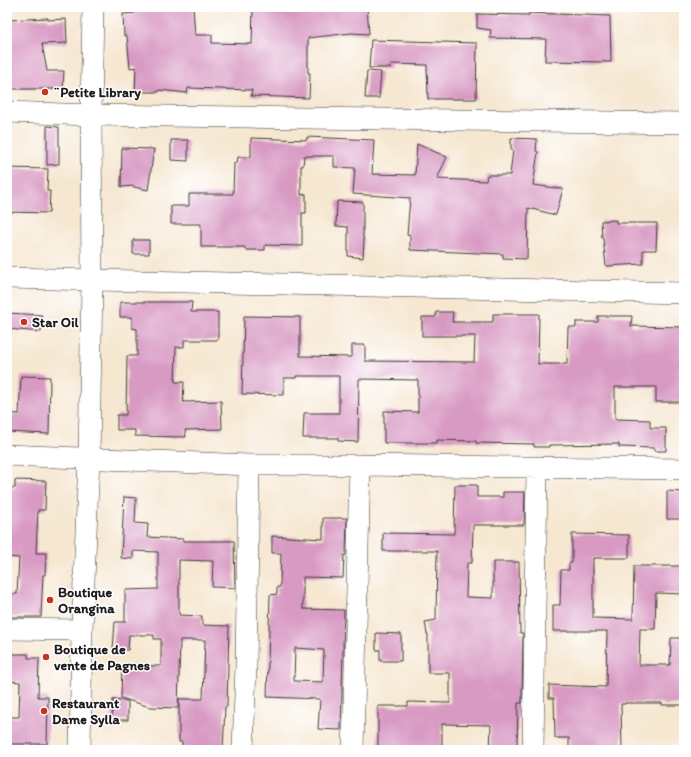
<svg xmlns="http://www.w3.org/2000/svg" width="691" height="757" viewBox="0 0 691 757" font-family="Itim,sans-serif">
<style>
.building{fill:#d899c3;fill-rule:evenodd}
.lines{fill:none;stroke-linecap:round;stroke-linejoin:round}
.minor-casing{stroke:#3d3a37;stroke-width:22}
.minor{stroke:#fff;stroke-width:21}
.poi-dot{fill:#c8321e;stroke:#fff;stroke-width:1.5}
.labels{text-anchor:middle;dominant-baseline:central;stroke-width:3;stroke-linejoin:round;paint-order:stroke}
.poi-label{font-size:14px;font-weight:bold;fill:#1c1c1c;stroke:#fff;text-anchor:start}
</style>
<rect width="100%" height="100%" fill="#fff"/>
<filter id="ink" filterUnits="userSpaceOnUse"><feTurbulence type="fractalNoise" baseFrequency=".025" numOctaves="2"/><feDisplacementMap in="SourceGraphic" scale="8" xChannelSelector="R" yChannelSelector="G"/><feConvolveMatrix kernelMatrix="1 2 1 2 8 2 1 2 1" color-interpolation-filters="sRGB"/></filter>
<filter id="wash" filterUnits="userSpaceOnUse"><feTurbulence type="fractalNoise" baseFrequency=".012" numOctaves="4" result="noise"/><feDisplacementMap in="SourceGraphic" scale="16" xChannelSelector="R" yChannelSelector="G"/><feGaussianBlur stdDeviation="0.9" result="paint"/><feColorMatrix in="noise" values="0 0 0 0 0 0 0 0 0 0 0 0 0 0 0 0 0 1.4 0 .05"/><feComposite in="paint" operator="in"/></filter>
<g filter="url(#wash)">
<rect width="100%" height="100%" fill="#f6e7d1"/>
<g id="blocks">
<path class="building" d="M135,7H193L195,35H212V43L252,44L253,7H367L369,34L351,33L308,38V73H310L309,98L251,96L252,90L188,88L187,93L159,90V92H135L136,67L130,68L127,36H124L123,14L135,13Z
M529,13L610,16L611,62L545,61L546,39L490,38L491,30L477,28V14L529,15Z
M48,18V20L66,19L67,43L42,44L47,71H64L63,89H7V20Z
M371,40L477,43L476,99H428L427,65L391,64V68H369Z
M367,71L381,72L379,98H365Z
M47,126L59,127V164L47,165Z
M307,137L374,140L372,174L415,175L417,144L447,157L437,179L486,181L487,175H510L513,150H511V138L537,139L536,151L538,152L533,185L563,189L556,215L528,208L527,259L503,258V254L410,250V236L407,235L410,198L353,194L355,168L334,167V156H304L303,166H301V195L306,194V213H302V246L265,245V250H245V247H201V224H171V206H189V194H233L234,163H237L238,157H251V138L307,140Z
M171,140H188V161L171,160Z
M122,148L154,149L148,190L134,187V186L121,187Z
M7,168L48,169L47,191H50L49,213L7,212Z
M337,201L363,202V238L364,239L363,258L348,256V227L336,226Z
M616,220V223H657L656,250H643V264L606,266L603,238H602L601,221Z
M133,240H149V254H133Z
M120,302H192L191,312H218V340H184V347H176L175,382H184L183,402L221,401L222,429L185,430L186,437L135,436V430H117V415H126L127,356H137V329L132,328V317H120Z
M436,312H453L452,322H493V314H539L538,364H567L568,327H576V322H598V316H632L631,326L684,327V402H656V387H615V419L650,420V428H666V451H654V448L619,447V444L549,445V447H534V444L476,443V441L437,440V443H384V411L418,412V380L359,379L358,442L338,441V438H303L304,413H339V376H296V378H284V395L242,394L244,316L300,317V356L352,357V345H365V361L474,362L475,336H422V317H436Z
M7,313L42,315L41,332L7,329Z
M21,376L50,377L49,434L7,432V413L19,414Z
M15,480L46,481L45,510H38L36,553H46L45,575H43L41,617H7V594H17L19,558L7,557L9,517H7V488H15Z
M455,485H477V497H503V492H525L524,525H473L472,563H467L466,597L493,598V562H519L520,633H523L522,703H518L517,750H490L491,725L442,724V750H378V706H408V702L450,703V673H428V634H427L425,622L436,620L437,551H383V533L454,534Z
M667,491L684,492V519H667Z
M124,497L136,498L135,523L148,524L147,537L183,539V541H234L235,588L212,587L213,561L179,560V615L202,616V625L229,626L227,707H225L223,750H182V742H179V699H203L205,640H180L178,708L150,707L121,698L122,665L161,666V639H154V635H129L128,650L113,649L115,622H125V590L158,589V552L133,551V559L121,558Z
M323,518H347L346,555H344L343,578L303,577V609L344,610L341,730L318,729L320,699L267,697L270,595L277,594V587H280L281,553H272V536L323,539ZM295,648L324,650L323,682L294,681Z
M572,534L629,535V558H593V618L633,619L634,566H684V594L656,593L655,629H640L639,665H670L671,638H684V705H662V703H625V704H621L622,750H569V738H555L554,698H549V685L606,687L607,631H553V605H560L561,570H569V563H572Z
M376,633L401,634V661H380V650H376Z
M7,654H28V658H39L38,697H48L47,744H7V717H19L20,682L7,681Z
M113,700L128,701V720H112Z"/>
</g>
</g>
<g filter="url(#ink)">
<use href="#blocks" fill-opacity="0" stroke="#3d3a37" stroke-width="1"/>
<g class="lines">
<defs>
<path id="minor" d="M7,112L91,115L684,123
M7,278L684,293
M7,455L249,465H360L684,469
M7,629L82,630
M80,750L82,630L89,458L92,281L91,115L93,7
M243,750L246,666L249,465
M353,750L360,465
M533,750L537,468"/>
</defs>
<use href="#minor" class="minor-casing"/>
<use href="#minor" class="minor"/>
</g>
</g>
<g class="poi-dot">
<circle cx="45" cy="92" r="4"/>
<circle cx="24" cy="322" r="4"/>
<circle cx="50" cy="600" r="4"/>
<circle cx="46" cy="657" r="4"/>
<circle cx="44" cy="711" r="4"/>
</g>
<g class="labels">
<g class="poi-label">
<text x="53" y="92">¨Petite Library</text>
<text x="32" y="322">Star Oil</text>
<text x="58" y="592">Boutique<tspan x="58" dy="16">Orangina</tspan></text>
<text x="54" y="649">Boutique de<tspan x="54" dy="16">vente de Pagnes</tspan></text>
<text x="52" y="703">Restaurant<tspan x="52" dy="16">Dame Sylla</tspan></text>
</g>
</g>
<rect width="691" height="757" fill="none" stroke="#fff" stroke-width="24"/>
</svg>
